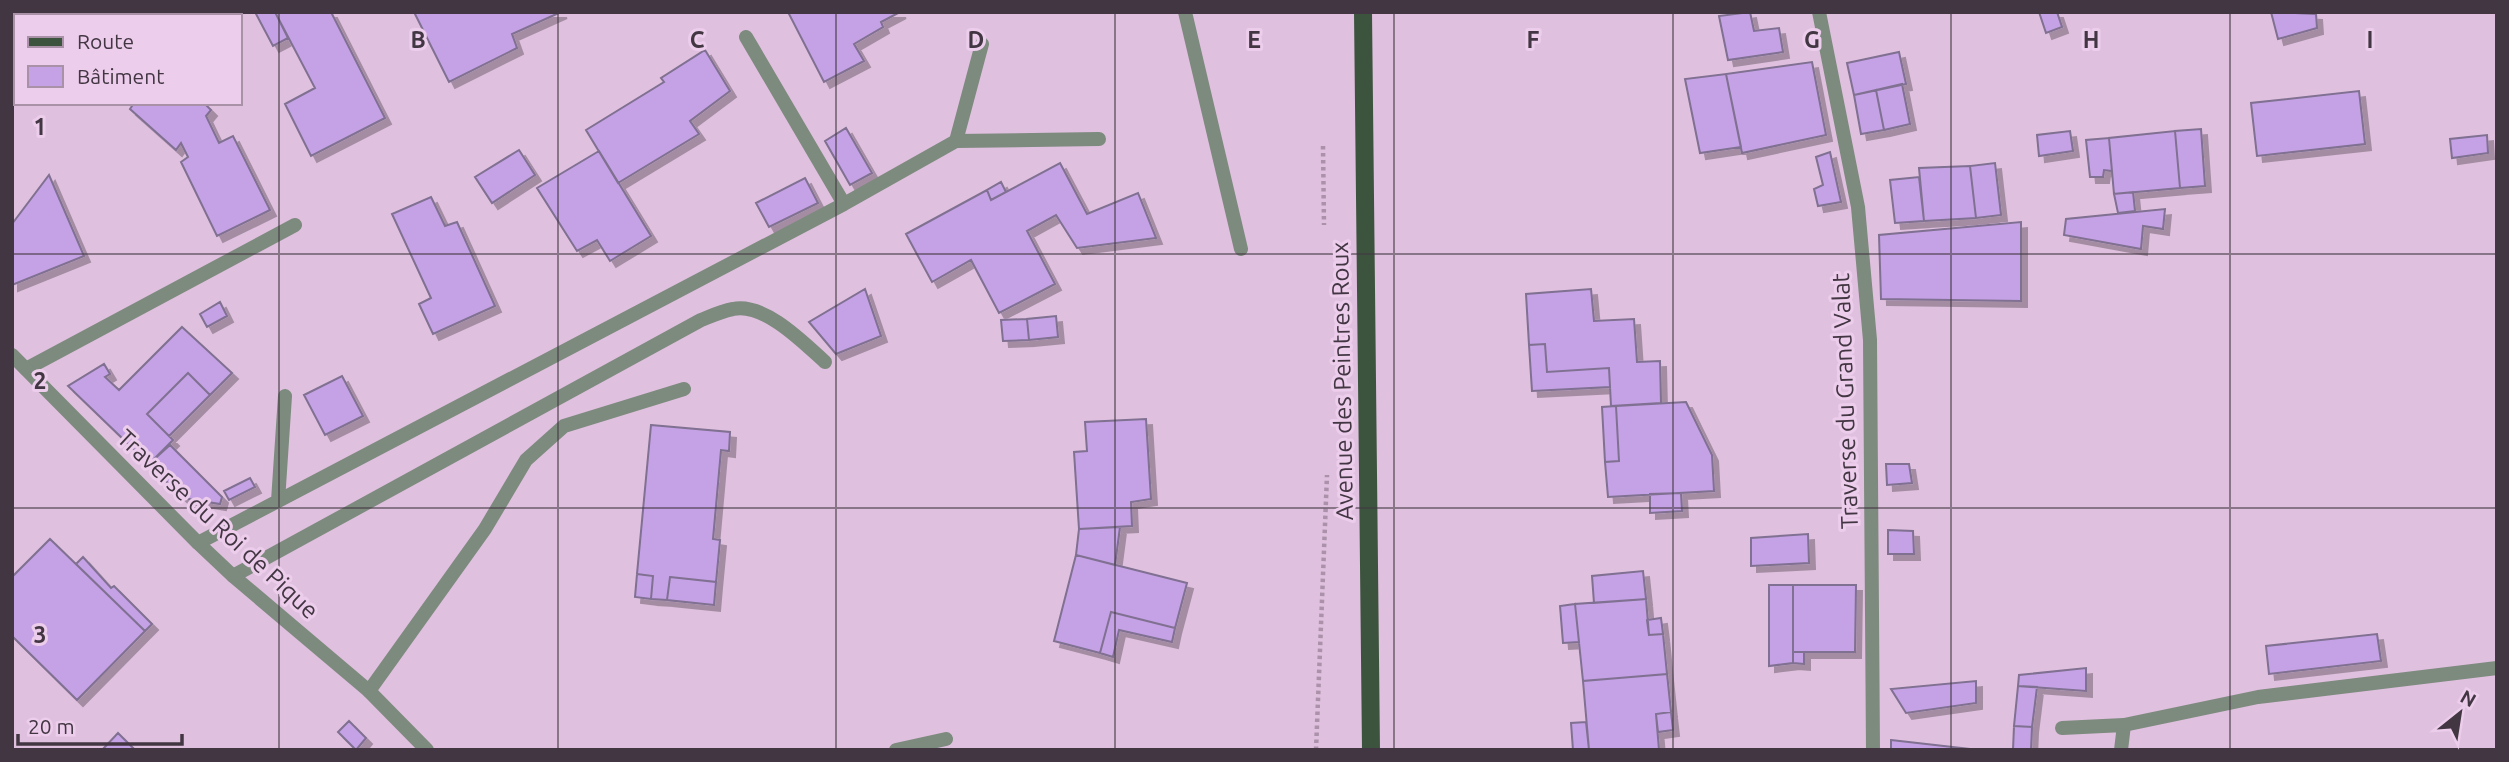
<svg xmlns="http://www.w3.org/2000/svg" width="2509" height="762" viewBox="0 0 2509 762" font-family="Ubuntu,sans-serif">
<style>
.building{fill:#c4a2e5;stroke:#807091;stroke-width:2;filter:url(#shadow)}
.lines{fill:none;stroke-linecap:round;stroke-linejoin:round}
.path{stroke:#ab92aa;stroke-width:4.5;stroke-dasharray:3.5 3.5;stroke-linecap:butt}
.lane{stroke:#7d8a7e;stroke-width:14}
.street{stroke:#7d8a7e;stroke-width:14}
.primary{stroke:#3c543e;stroke-width:18}
.grid{fill:none;stroke:#423642;stroke-width:2;stroke-opacity:0.55}
.labels{text-anchor:middle;dominant-baseline:central;stroke-width:6;stroke-linejoin:round;paint-order:stroke}
.street-label{font-size:24px;fill:#423642;stroke:#edcdec}
.grid-label{font-size:23px;text-anchor:middle;font-weight:bold;fill:#423642;stroke:#edcdec;stroke-width:6;stroke-linejoin:round;paint-order:stroke}
</style>
<defs>
<filter id="shadow"><feDropShadow dx="6" dy="6" stdDeviation="0" flood-color="#0004"/></filter>
</defs>
<rect width="100%" height="100%" fill="#dfc0de"/>
<path class="building" d="M255,12H275L288,38L273,46Z
M275,12H331L385,118L311,156L285,104L315,88Z
M414,12H561L512,34L517,48L449,82Z
M788,12H900L881,22L883,27L854,44L864,61L824,82Z
M1750,12L1754,31L1779,28L1783,52L1728,60L1719,16Z
M2039,12H2057L2062,27L2046,33Z
M2271,12L2316,14L2317,28L2278,39Z
M705,50L730,91L690,121L699,134L618,183L586,130L664,82L661,78Z
M1899,52L1906,84L1854,95L1847,63Z
M1812,62L1826,135L1742,153L1726,74Z
M1726,74L1741,147L1700,153L1685,79Z
M1902,84L1910,124L1884,130L1876,90Z
M1876,90L1884,130L1861,134L1854,95Z
M2359,91L2365,144L2257,156L2251,103Z
M134,103H204L211,110L206,116L219,143L233,136L270,210L217,236L181,162L188,157L181,143L176,150L130,109Z
M846,128L872,173L850,185L825,141Z
M2201,129L2205,186L2180,188L2175,131Z
M2070,131L2073,151L2039,156L2037,135Z
M2175,131L2180,188L2114,194L2109,138Z
M2487,135L2488,153L2452,158L2450,139Z
M2109,138L2112,171L2104,170L2103,177H2090L2086,140Z
M519,150L535,175L492,203L475,177Z
M599,151L651,236L610,261L597,240L577,251L537,188Z
M1830,152L1841,202L1818,206L1814,189L1823,185L1816,157Z
M1060,163L1087,214L1138,193L1156,238L1077,248L1056,215L1027,231L1055,284L999,313L971,260L932,282L906,234L987,190L991,200Z
M1995,163L2001,215L1976,218L1970,166Z
M1970,166L1976,218L1924,221L1919,168Z
M49,175L84,256L12,285V224Z
M1919,177L1924,221L1895,223L1890,180Z
M805,178L818,203L769,227L756,203Z
M1001,182L1006,192L991,200L987,190Z
M2133,192L2135,211L2118,213L2114,194Z
M431,197L445,226L457,222L495,306L433,334L419,304L431,298L392,214Z
M2165,209L2163,229L2143,226L2141,249L2064,235L2066,219Z
M2021,222V301L1881,299L1879,235Z
M865,289L881,336L836,354L809,322Z
M1591,289L1594,321L1634,319L1637,362L1660,361L1661,403L1611,406L1609,368L1547,372L1545,344L1529,345L1526,294Z
M220,302L227,316L207,327L200,314Z
M1056,316L1058,337L1029,340L1027,319Z
M1027,319L1029,340L1003,341L1001,320Z
M182,327L232,373L210,395L188,373L147,414L173,440L149,464L68,386L104,364L110,374L105,377L119,390Z
M1545,344L1547,372L1609,368L1610,387L1532,391L1529,345Z
M188,373L210,395L169,436L147,414Z
M342,376L363,416L325,435L304,395Z
M1686,402L1712,455L1714,491L1608,497L1605,462L1619,461L1616,406Z
M1616,406L1619,461L1605,462L1602,407Z
M1146,419L1151,499L1131,502L1132,526L1079,529L1074,452L1087,451L1085,422Z
M651,425L730,432L729,451L721,450L713,539L720,540L716,582L670,577L667,600L651,599L653,576L637,574Z
M170,445L222,497L220,504L183,498L149,464Z
M1886,464H1909L1912,483L1887,485Z
M250,478L255,487L229,500L224,491Z
M1681,493L1682,511L1650,513V494Z
M1120,527L1115,565L1076,555L1079,529Z
M1888,530L1913,531L1914,554H1888Z
M1808,534L1809,563L1751,566V538Z
M50,539L145,631L77,700L12,636V577Z
M1076,555L1187,583L1175,628L1111,612L1100,653L1054,641Z
M83,557L111,588L114,586L152,624L145,631L76,564Z
M1643,571L1646,599L1594,603L1592,576Z
M637,574L653,576L651,599L635,597Z
M670,577L716,582L714,605L667,600Z
M1769,585H1793V663L1769,666Z
M1793,585H1856L1855,652H1793Z
M1646,599L1649,635L1663,634L1667,674L1583,681L1575,604Z
M1575,604L1579,642L1563,643L1560,606Z
M1111,612L1175,628L1172,642L1119,630L1113,657L1100,653Z
M1661,618L1663,634L1649,635L1647,620Z
M2377,634L2381,661L2269,674L2266,646Z
M1793,652H1804V664L1793,663Z
M2086,668V691L2018,686L2019,675Z
M1667,674L1671,712L1656,714L1659,750H1589L1583,681Z
M1976,681V703L1906,713L1891,689Z
M2018,686L2037,687L2032,727L2014,726Z
M1671,712L1673,730L1658,732L1656,714Z
M349,721L366,738L356,750L338,732Z
M1586,722L1589,750H1573L1571,723Z
M2014,726L2032,727L2031,750H2013Z
M118,733L135,750H102Z
M1891,740L1979,750H1891Z"/>
<g class="lines">
<path class="path" d="M1323,146L1324,225
M1316,750L1327,475"/>
<path class="lane" d="M1185,12L1241,249
M746,37L844,204
M956,141L982,44
M26,369L295,225
M278,501L285,396
M198,543L844,204L956,141L1099,139
M233,576L701,320C711,316 722,311 733,309C764,302 804,343 825,362
M369,691L485,529L526,460L564,426L684,389
M2062,728L2124,725L2258,697L2497,668
M896,750L946,739
M2121,750L2124,725"/>
<path class="street" d="M1819,12L1858,207L1870,340L1873,750
M12,355L198,543L233,576L369,691L427,750"/>
<path class="primary" d="M1363,12L1371,750"/>
</g>
<path class="grid" d="M279,12V750M558,12V750M836,12V750M1115,12V750M1394,12V750M1673,12V750M1951,12V750M2230,12V750M12,254H2497M12,508H2497"/>
<g class="labels">
<g class="street-label">
<text transform="translate(1342 381) rotate(-91)">Avenue des Peintres Roux</text>
<text transform="translate(1845 401) rotate(-92)">Traverse du Grand Valat</text>
<text transform="translate(218 524) rotate(43)">Traverse du Roi de Pique</text>
</g>
</g>
<g class="grid-label">
<text x="418" y="48">B</text>
<text x="697" y="48">C</text>
<text x="976" y="48">D</text>
<text x="1254" y="48">E</text>
<text x="1533" y="48">F</text>
<text x="1812" y="48">G</text>
<text x="2091" y="48">H</text>
<text x="2370" y="48">I</text>
<text x="40" y="135">1</text>
<text x="40" y="389">2</text>
<text x="40" y="643">3</text>
</g>
<rect width="2509" height="762" fill="none" stroke="#423642" stroke-width="28"/>
<rect x="14" y="14" width="228" height="91" fill="#edcdec" stroke="#a991a8" stroke-width="2"/>
<rect x="28" y="37" width="35" height="10" fill="#3c543e" stroke="#a991a8" stroke-width="2"/>
<text x="77" y="49" font-size="21" fill="#423642">Route</text>
<rect x="28" y="66" width="35" height="21" fill="#c4a2e5" stroke="#a991a8" stroke-width="2"/>
<text x="77" y="84" font-size="21" fill="#423642">Bâtiment</text>
<g transform="translate(2460 713) rotate(30)" stroke="#edcdec" stroke-width="5" paint-order="stroke">
<path d="M0-5L12 26L0 18L-12 26Z" fill="#423642"/>
<text y="-10" font-size="19" font-weight="bold" text-anchor="middle" fill="#423642">N</text>
</g>
<path d="M18 734v10h164v-10" fill="none" stroke="#423642" stroke-width="3.5"/>
<text x="28" y="734" font-size="21" fill="#423642" stroke="#edcdec" stroke-width="5" paint-order="stroke">20 m</text>
</svg>
